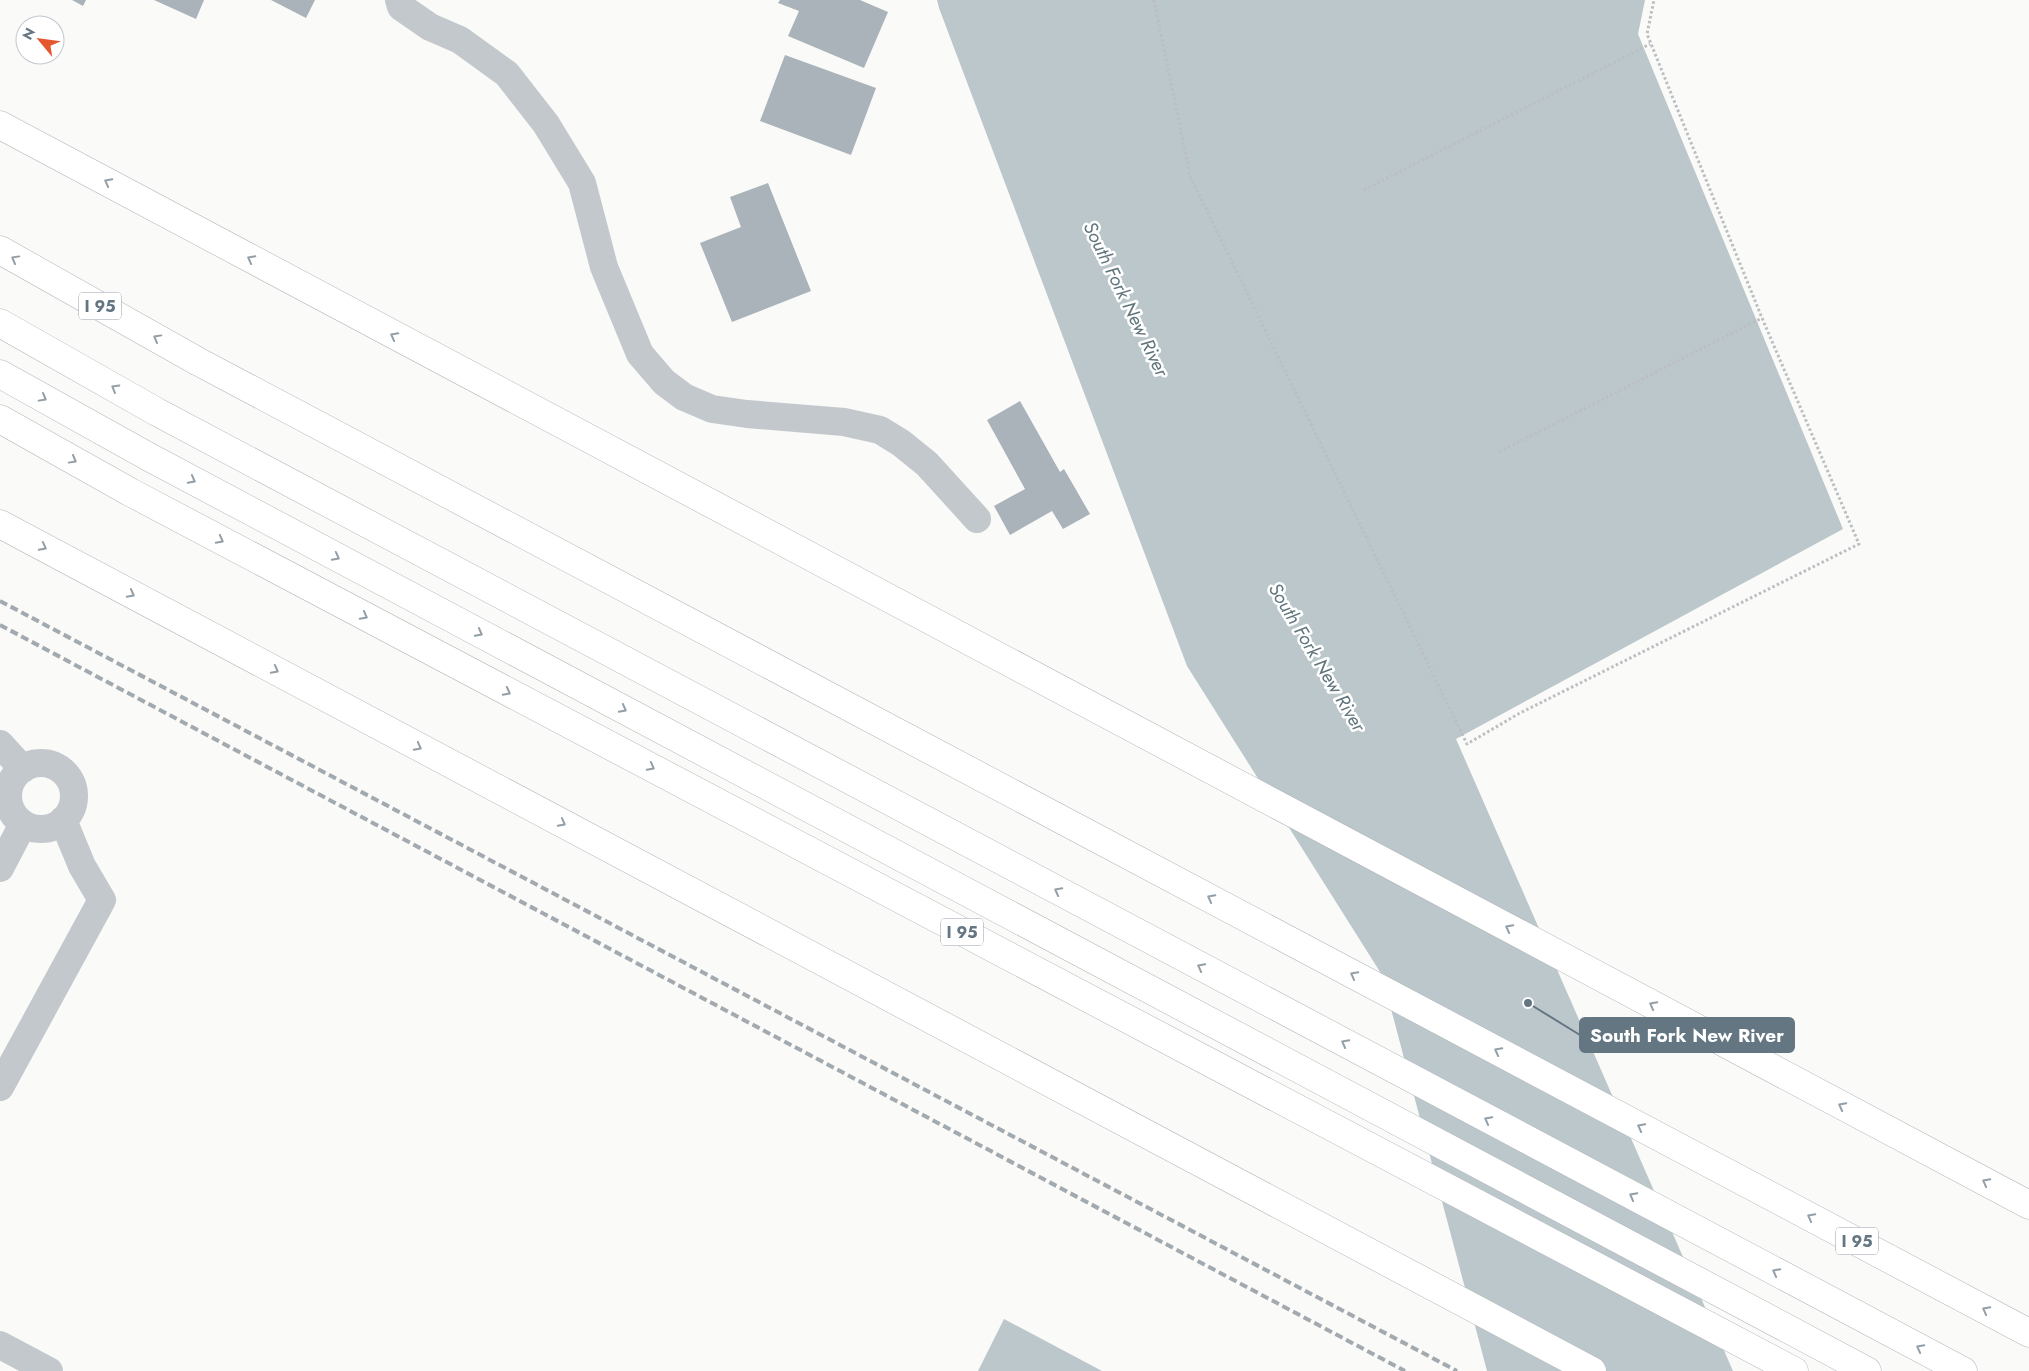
<svg xmlns="http://www.w3.org/2000/svg" width="2029" height="1371" viewBox="0 0 2029 1371" font-family="Jost,sans-serif">
<style>
.water{fill:#bbc7cb}
.building{fill:#aab3b9}
.lines{fill:none;stroke-linecap:round;stroke-linejoin:round}
.highway-casing{stroke:#b4b9bd;stroke-width:29}
.path{stroke:#bbbfc2;stroke-width:3;stroke-dasharray:2.5 2.5;stroke-linecap:butt}
.minor{stroke:#c3c8cc;stroke-width:28}
.highway{stroke:#fff;stroke-width:28}
.rail{stroke:#a2aab0;stroke-width:4;stroke-dasharray:8 4;stroke-linecap:butt}
.oneway{stroke:#939fa8}
.labels{text-anchor:middle;dominant-baseline:central;stroke-width:5;stroke-linejoin:round;paint-order:stroke}
.shield{fill:#fff;stroke:#939fa8;stroke-width:1}
.shield-label{font-size:16px;font-weight:bold;fill:#657683}
.water-label{font-size:19px;font-style:italic;fill:#60757c;stroke:#fff}
.leader{fill:none;stroke:#657683;stroke-width:2}
.callout-dot{fill:#657683;stroke:#fff;stroke-width:2}
.callout{fill:#657683;stroke:#657683;stroke-width:2}
.callout-label{font-size:19px;text-anchor:middle;font-weight:bold;fill:#fff}
</style>
<rect width="100%" height="100%" fill="#fafaf8"/>
<path class="water" d="M937,0H1645L1638,34L1843,529L1456,739L1733,1371H1487L1382,975L1187,666L939,8Z
M1004,1319L1102,1371H978Z"/>
<path class="building" d="M72,0H86L83,6Z
M154,0H204L196,19Z
M271,0H315L306,18Z
M780,0H860L888,12L864,68L788,36L799,11L778,3Z
M785,55L876,88L851,155L760,121Z
M768,183L811,291L732,322L700,243L741,227L730,197Z
M1020,401L1060,472L1064,469L1090,514L1063,529L1052,511L1010,535L994,506L1025,489L987,420Z"/>
<g class="lines">
<defs>
<path id="highway" d="M0,125L2029,1205
M0,250L199,362L2029,1333
M0,323L157,412L1963,1371
M0,374L149,457L1867,1371
M0,419L130,492L1794,1371
M0,524L1592,1371"/>
</defs>
<use href="#highway" class="highway-casing"/>
<path class="path" d="M1154,0L1190,176L1467,744L1520,713L1859,544L1762,318L1647,34L1654,0
M1364,190L1650,44
M1499,452L1762,318"/>
<path class="minor" d="M399,0L401,7L430,27L460,40L507,74L546,124L582,183L604,267L640,354L664,382L684,397L712,409L747,414L844,422L880,430L901,443L927,464L977,519
M0,744L23,769
M8 796a33 33 0 1 1 66 0a33 33 0 1 1-66 0Z
M0,868L23,824
M0,1087L102,900L82,866L63,820
M0,1345L49,1371"/>
<use href="#highway" class="highway"/>
<path class="rail" d="M0,601L1457,1371
M0,625L1405,1371"/>
</g>
<defs><path id="oneway-chevron" d="M-2-3.5L2.5 0L-2 3.5" fill="none" stroke-width="1.6" stroke-linecap="round" stroke-linejoin="round" transform="scale(1.25)"/></defs>
<g class="oneway">
<use href="#oneway-chevron" transform="translate(108 182) rotate(-152)"/>
<use href="#oneway-chevron" transform="translate(15 259) rotate(-151)"/>
<use href="#oneway-chevron" transform="translate(251 259) rotate(-152)"/>
<use href="#oneway-chevron" transform="translate(394 336) rotate(-152)"/>
<use href="#oneway-chevron" transform="translate(157 338) rotate(-151)"/>
<use href="#oneway-chevron" transform="translate(115 388) rotate(-150)"/>
<use href="#oneway-chevron" transform="translate(43 398) rotate(29)"/>
<use href="#oneway-chevron" transform="translate(73 460) rotate(29)"/>
<use href="#oneway-chevron" transform="translate(192 480) rotate(28)"/>
<use href="#oneway-chevron" transform="translate(220 540) rotate(28)"/>
<use href="#oneway-chevron" transform="translate(43 547) rotate(28)"/>
<use href="#oneway-chevron" transform="translate(336 557) rotate(28)"/>
<use href="#oneway-chevron" transform="translate(131 594) rotate(28)"/>
<use href="#oneway-chevron" transform="translate(364 616) rotate(28)"/>
<use href="#oneway-chevron" transform="translate(479 633) rotate(28)"/>
<use href="#oneway-chevron" transform="translate(275 670) rotate(28)"/>
<use href="#oneway-chevron" transform="translate(507 692) rotate(28)"/>
<use href="#oneway-chevron" transform="translate(623 709) rotate(28)"/>
<use href="#oneway-chevron" transform="translate(418 747) rotate(28)"/>
<use href="#oneway-chevron" transform="translate(651 767) rotate(28)"/>
<use href="#oneway-chevron" transform="translate(562 823) rotate(28)"/>
<use href="#oneway-chevron" transform="translate(1058 891) rotate(-152)"/>
<use href="#oneway-chevron" transform="translate(1211 898) rotate(-152)"/>
<use href="#oneway-chevron" transform="translate(1509 928) rotate(-152)"/>
<use href="#oneway-chevron" transform="translate(1201 967) rotate(-152)"/>
<use href="#oneway-chevron" transform="translate(1354 975) rotate(-152)"/>
<use href="#oneway-chevron" transform="translate(1653 1005) rotate(-152)"/>
<use href="#oneway-chevron" transform="translate(1345 1043) rotate(-152)"/>
<use href="#oneway-chevron" transform="translate(1498 1051) rotate(-152)"/>
<use href="#oneway-chevron" transform="translate(1842 1106) rotate(-152)"/>
<use href="#oneway-chevron" transform="translate(1488 1120) rotate(-152)"/>
<use href="#oneway-chevron" transform="translate(1641 1127) rotate(-152)"/>
<use href="#oneway-chevron" transform="translate(1986 1182) rotate(-152)"/>
<use href="#oneway-chevron" transform="translate(1633 1196) rotate(-152)"/>
<use href="#oneway-chevron" transform="translate(1811 1217) rotate(-152)"/>
<use href="#oneway-chevron" transform="translate(1776 1272) rotate(-152)"/>
<use href="#oneway-chevron" transform="translate(1986 1310) rotate(-152)"/>
<use href="#oneway-chevron" transform="translate(1920 1348) rotate(-152)"/>
</g>
<g class="labels">
<g class="shield">
<rect x="79" y="292.5" width="42" height="27" rx="4"/>
<rect x="941" y="918.5" width="42" height="27" rx="4"/>
<rect x="1836" y="1227.5" width="42" height="27" rx="4"/>
</g>
<g class="shield-label">
<text x="100" y="306">I 95</text>
<text x="962" y="932">I 95</text>
<text x="1857" y="1241">I 95</text>
</g>
<g class="water-label">
<text transform="translate(1126 299) rotate(64)">South Fork New River</text>
<text transform="translate(1317 657) rotate(59)">South Fork New River</text>
</g>
</g>
<path class="leader" d="M1528 1003L1580 1035"/>
<circle class="callout-dot" cx="1528" cy="1003" r="5"/>
<rect class="callout" x="1580" y="1018" width="214" height="34" rx="5"/>
<g class="callout-label">
<text x="1687" y="1042">South Fork New River</text>
</g>
<g transform="translate(40 40) rotate(299)"><circle r="24" fill="#ffffff" stroke="#c1c8cd"/>
<path d="M0-4L9 19L0 12L-9 19Z" fill="#e4572e"/>
<text y="-8" font-size="14" font-weight="bold" text-anchor="middle" fill="#657683">N</text>
</g>
</svg>
